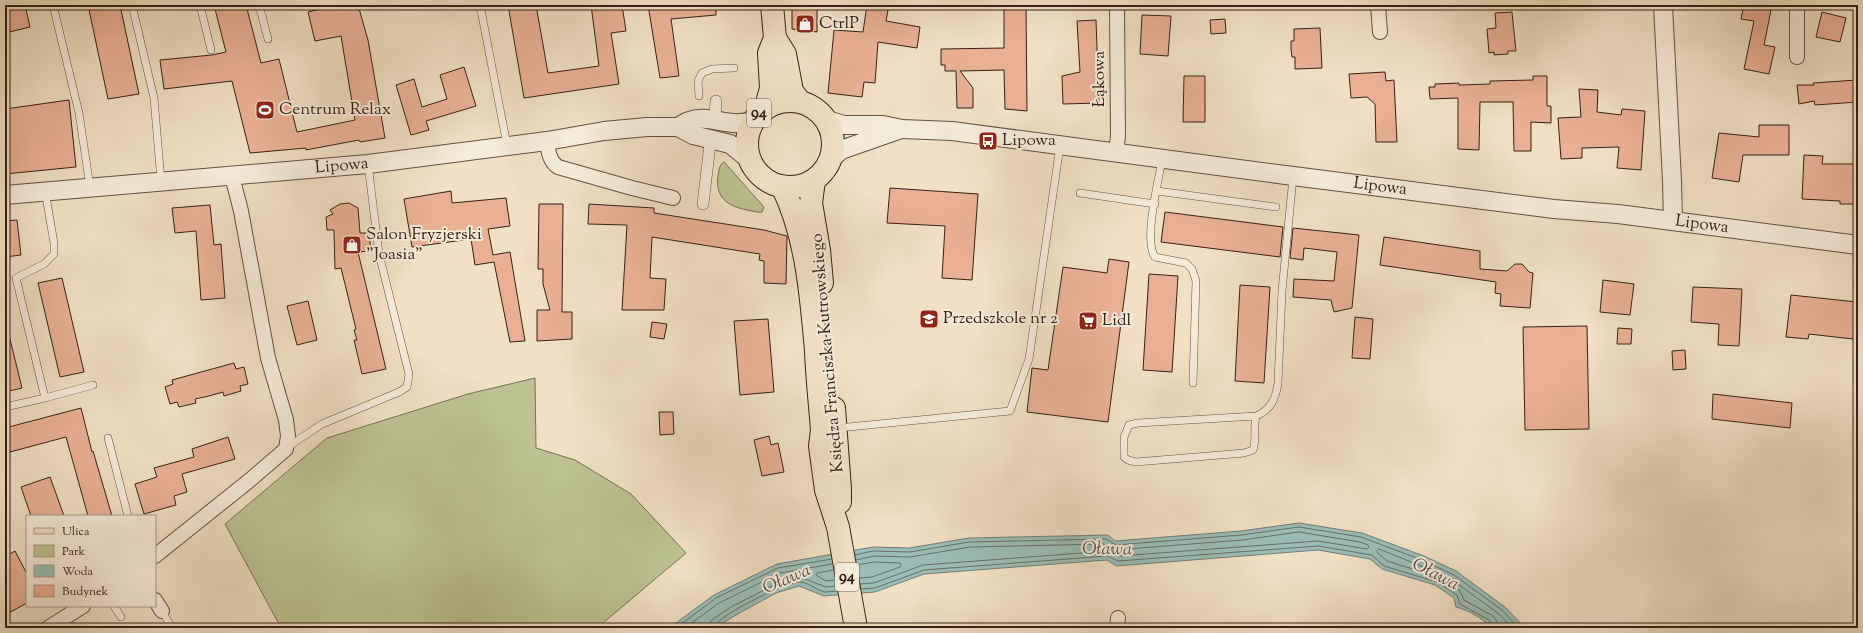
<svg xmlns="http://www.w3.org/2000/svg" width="1863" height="633" viewBox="0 0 1863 633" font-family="'Sorts Mill Goudy',serif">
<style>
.green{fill:#bcc292;stroke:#787154}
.water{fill:#9abdb7;stroke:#717e77}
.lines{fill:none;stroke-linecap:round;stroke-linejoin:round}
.shore{stroke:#676e67;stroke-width:1}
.building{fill:#e9b096;stroke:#342017}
.service-casing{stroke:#635042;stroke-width:8}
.pedestrian-casing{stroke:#635042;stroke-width:12}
.minor-casing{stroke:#635042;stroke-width:16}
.tertiary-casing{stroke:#635042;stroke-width:20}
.primary-casing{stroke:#342017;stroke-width:24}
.service{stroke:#f5ebd9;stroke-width:7}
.pedestrian{stroke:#f5ebd9;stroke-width:11}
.minor{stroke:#f5ebd9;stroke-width:14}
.tertiary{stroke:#f5ebd9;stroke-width:18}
.primary{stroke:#f0e0c4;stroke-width:22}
.labels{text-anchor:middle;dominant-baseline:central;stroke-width:4;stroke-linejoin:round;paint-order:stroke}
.shield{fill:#f5ebd9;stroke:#6e5d51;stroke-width:1}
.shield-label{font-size:16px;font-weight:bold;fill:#342017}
.poi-label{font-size:17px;fill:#342017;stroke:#f5ebd9;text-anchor:start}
.street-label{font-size:17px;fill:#342017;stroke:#f5ebd9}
.water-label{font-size:18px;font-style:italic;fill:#534f47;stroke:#f5ebd9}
</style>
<rect width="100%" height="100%" fill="#f0e0c4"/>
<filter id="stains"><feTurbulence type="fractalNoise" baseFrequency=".005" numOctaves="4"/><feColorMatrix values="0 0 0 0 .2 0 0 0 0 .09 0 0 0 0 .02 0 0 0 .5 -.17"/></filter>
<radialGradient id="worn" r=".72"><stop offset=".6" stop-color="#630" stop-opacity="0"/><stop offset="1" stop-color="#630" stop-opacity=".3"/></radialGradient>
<path class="green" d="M724,162L764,207L762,212C758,213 752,211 747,210C727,206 715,197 718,176C719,170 719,165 724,162Z
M535,378L536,448L575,460L631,494L686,553L597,628H281L225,524L327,438L468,394Z"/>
<path class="water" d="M1299,523L1362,533L1424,556L1456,571L1505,607L1525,628H1491C1483,618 1468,610 1456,607L1454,598L1435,585L1382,569L1370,559L1318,550L1116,566L1107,560L924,574L875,592L824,596L799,586L776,593L736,615L715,628H669L714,595L777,564L873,547L909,548L969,538L1108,535L1115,541L1241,531Z"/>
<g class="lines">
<path class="shore" d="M1299,532L1360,542L1368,545L1369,547L1367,549L1318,541L1119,556L1113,552L1115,550L1242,540Z
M1379,549L1436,572L1437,574L1435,576L1387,561L1377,552Z
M855,555L873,551L910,552L969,542L1106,539L1116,545L1241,535L1299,527L1361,537L1422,560L1454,575L1502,610L1519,628
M856,560L874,556L910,557L970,547L1104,544L1110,549L1108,551L923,565L874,583L860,584
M857,565L874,562L900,563L901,565L900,567L872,577L859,578
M833,570L817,573L816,575L826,581L835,580
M861,589L875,588L924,570L1107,556L1118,561L1318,546L1372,555L1384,566L1437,582L1457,595L1460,604L1489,620L1494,628
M676,628L716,598L778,568L832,559
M685,628L719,603L780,573L832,564
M709,628L710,623L713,619L731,607L774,585L800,577L826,587L836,586
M714,628C715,616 785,583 799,582C808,582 816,590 825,592C829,592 833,591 837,591
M1499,628L1498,623L1493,616L1464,600L1460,591L1442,579V576L1451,579L1499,614L1512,628"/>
</g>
<path class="building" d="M5,5H25L30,27L5,33Z
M88,5H120L139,94L108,99Z
M214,5H246L261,63L279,59L297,132L355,120L341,36L315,41L308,12L325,8L324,5H358L368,40L385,138L360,142L359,140L306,150V148L250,153L232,81L164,89L160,60L212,55L226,52Z
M508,5H536L548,73L599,66L591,5H622L626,31L611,33L619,84L524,98Z
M648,5H716V15L671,19L679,76L660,78Z
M792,5H817V32L792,29Z
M867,5H889L886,21L920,27L917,48L878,42L875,83L864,82L862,97L828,93L834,30L863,32Z
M1004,5H1026L1027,111L1005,109L1004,70L960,71L973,88V108H957L956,71H945V65H941V49L1004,48Z
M1744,5H1772L1764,45L1775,47L1769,74L1744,69L1754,21L1741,19Z
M1512,12L1516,51H1508V54L1494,55V52L1489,53L1487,29L1496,28L1495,13Z
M1822,12L1846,18L1840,42L1816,37Z
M1142,15L1171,16L1168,56L1140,54Z
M1225,19L1226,33L1211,34L1210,20Z
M1096,20L1099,103L1063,104L1062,76L1080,72L1077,21Z
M1320,28L1322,68L1295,69V57H1292L1291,49V41H1294V29Z
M464,67L476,106L426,121L429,130L411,135L396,85L414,79L422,107L447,99L440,75Z
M1385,72L1386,81L1394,80L1397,142H1376L1375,104L1367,97L1351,98L1349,74Z
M1184,76H1205V122H1183Z
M1533,76H1547V106H1551V123L1531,122V151H1514L1513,102H1480L1479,150L1458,149V98L1430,99L1429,87H1435V84L1459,83V85L1490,84V81L1533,80Z
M1857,80L1858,102L1815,105L1814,101L1799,104L1797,85H1814L1813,83Z
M1579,89L1598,90L1597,112L1621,115L1622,109L1645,111L1641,170L1617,168L1619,147L1582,148V158L1561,159L1558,118L1581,117Z
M69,100L76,167L5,174V109Z
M1759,125H1789V155H1743L1739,182L1712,178L1719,133L1759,137Z
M1804,155L1823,156L1822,164H1858V204H1840V201L1802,199Z
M890,188L978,194L972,280L942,278L945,226L887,223Z
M451,191L452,203L506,198L510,226L488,229L493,255L510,252L525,341L510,342L494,262L475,265L471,239L412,247L404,199Z
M349,203L358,208L360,233H369L371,251L358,252L386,369L362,374L354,340H357L354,330L356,329L341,268L335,269L334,230H327L326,217L333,214L330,210L340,204Z
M539,204H563L562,312H572V339L537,341V310H550L543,284V269H538Z
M589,204L654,208V213L764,230L787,236L786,284L764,283V261L759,260L760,254L652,237L650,278L666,279L664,310H622L627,225L588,224Z
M210,205L214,245L221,244L225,298L201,300L196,231L175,233L172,208Z
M1165,212L1283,227L1280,257L1161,242Z
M17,220L21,255L5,257V221Z
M1293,228L1359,235L1352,308L1334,312L1331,300L1293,297L1294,279L1334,281L1337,252L1304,248L1303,260L1290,258Z
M1384,237L1480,251V269L1507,271L1515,264H1522L1529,272L1533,273L1530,308L1500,306L1501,294L1495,293L1496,282L1380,265Z
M1109,259L1129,262L1108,422L1027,412L1032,368L1048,370L1063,267L1107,273Z
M1149,274L1178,276L1172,372L1143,370Z
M62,278L84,372L60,377L38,283Z
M1603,280L1634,284L1630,315L1600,312Z
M1240,285L1270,287L1264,383L1235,381Z
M1693,287L1742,289L1739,346L1718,345L1719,324L1691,322Z
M1791,295L1857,302L1853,339L1809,334L1808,339L1786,337Z
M308,301L317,340L297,345L287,306Z
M1355,317L1373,319L1370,359L1352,358Z
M768,319L774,392L740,395L734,321Z
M652,322L667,324L664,339L650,337Z
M1587,326L1589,429L1525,430L1523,327Z
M1618,328L1632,329L1631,344H1617Z
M10,339L22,388L5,392V340Z
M1685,350L1686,369L1673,370L1672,351Z
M234,363L236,369L244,367L248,384L240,386L241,391L224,396L223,392L209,396L195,399L196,403L179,407L177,402L170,404L165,387L173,384L172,380Z
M1713,394L1792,403L1790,428L1712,419Z
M81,408L92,452L93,451L112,516H88L66,437L10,452L5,428Z
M659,412H673L674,434L660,435Z
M769,436L771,445L778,443L784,472L762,476L754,440Z
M228,437L235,459L182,474L187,492L174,496L176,505L144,514L135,484L157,477L154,468L194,457L192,449Z
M50,477L64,516H31L21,487Z
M15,551L27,574V603L5,615V557Z"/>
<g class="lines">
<defs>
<path id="service" d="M53,5L79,113L90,187
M132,5L154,98L161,181
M200,5L211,50
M259,5L268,39
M480,5L507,145
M699,96L698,81L702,73L712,69L734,68
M1162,159C1159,180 1143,240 1155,257L1186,263L1192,269L1196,281L1193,383
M45,191L54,243V254L44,264L16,278L45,398L93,385
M1157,191L1276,207
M1080,193L1155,204
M5,407L45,398
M1256,416C1253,428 1257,439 1253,450L1244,453L1136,462L1128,460L1124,457V437L1129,425L1138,423L1256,416C1271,410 1276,398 1278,383L1282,291L1293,177
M838,428L1010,411L1029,359L1060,146
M108,438L128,516
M286,448L322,424L399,392L407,387L409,374L379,254L368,164
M114,606L121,617
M162,611L172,628"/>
<path id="pedestrian" d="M715,117L716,101
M703,204L710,144"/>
<path id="minor" d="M1378,5L1380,32
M1797,5V57
M547,141C548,150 549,161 558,167L632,188L673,198
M1116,153L1118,136L1117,5
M155,556L250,480L286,449L288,436L286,420L268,358L241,211L232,176
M155,600L162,611
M48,628L83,606
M1117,628L1118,618"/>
<g id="tertiary">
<path d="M1663,5L1672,181L1673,221"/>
<path id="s1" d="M827,120L844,125H883L902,129L952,131L1293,176L1554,209L1618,214L1858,245"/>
<path d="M678,127C682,125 685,122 689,121C709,113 731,130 754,120"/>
<path d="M831,159L841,150L901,129"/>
<path id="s2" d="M5,195L368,164L547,141L604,131L647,127H678L693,135L730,144L750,160"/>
</g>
<path id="primary" d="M772,5L775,38L785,54L792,91L800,102
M747 144a43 43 0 1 1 86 0a43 43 0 1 1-86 0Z
M766,107L771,88L769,53L775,38
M814,180L811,203L819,250L822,283
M782,186C807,237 811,295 816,351C817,378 820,404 822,430L820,446L826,490L838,527L856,628
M834,408L840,489V502"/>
</defs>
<use href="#service" class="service-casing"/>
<use href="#pedestrian" class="pedestrian-casing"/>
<use href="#minor" class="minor-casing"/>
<use href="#tertiary" class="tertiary-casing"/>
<use href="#primary" class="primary-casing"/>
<use href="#service" class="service"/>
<use href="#pedestrian" class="pedestrian"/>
<use href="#minor" class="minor"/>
<use href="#tertiary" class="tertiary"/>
<use href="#primary" class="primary"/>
</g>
<defs>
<symbol id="shop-square" viewBox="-11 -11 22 22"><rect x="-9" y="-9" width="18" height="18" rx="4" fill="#8f2418" stroke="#f5ebd9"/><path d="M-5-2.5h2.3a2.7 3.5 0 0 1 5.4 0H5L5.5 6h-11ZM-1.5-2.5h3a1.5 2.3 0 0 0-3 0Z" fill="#fff"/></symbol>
<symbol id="stadium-square" viewBox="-11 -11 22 22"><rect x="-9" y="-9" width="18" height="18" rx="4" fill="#8f2418" stroke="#f5ebd9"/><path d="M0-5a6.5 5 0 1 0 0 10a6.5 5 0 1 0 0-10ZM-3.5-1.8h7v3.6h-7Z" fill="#fff"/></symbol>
<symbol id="bus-square" viewBox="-11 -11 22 22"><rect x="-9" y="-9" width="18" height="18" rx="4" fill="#8f2418" stroke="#f5ebd9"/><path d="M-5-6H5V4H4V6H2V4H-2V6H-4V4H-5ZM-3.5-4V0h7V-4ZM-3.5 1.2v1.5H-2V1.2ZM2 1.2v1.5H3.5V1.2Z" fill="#fff"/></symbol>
<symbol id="school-square" viewBox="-11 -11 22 22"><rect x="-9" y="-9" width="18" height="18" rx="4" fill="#8f2418" stroke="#f5ebd9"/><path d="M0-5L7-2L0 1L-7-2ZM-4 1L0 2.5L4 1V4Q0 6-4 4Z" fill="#fff"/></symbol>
<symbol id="supermarket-square" viewBox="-11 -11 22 22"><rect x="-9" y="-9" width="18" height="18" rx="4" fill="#8f2418" stroke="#f5ebd9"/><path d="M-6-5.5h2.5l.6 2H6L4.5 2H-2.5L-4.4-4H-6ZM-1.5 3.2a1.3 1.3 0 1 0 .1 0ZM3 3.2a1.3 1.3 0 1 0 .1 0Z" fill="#fff"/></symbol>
</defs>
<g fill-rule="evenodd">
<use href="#shop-square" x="794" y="13" width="22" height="22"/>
<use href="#stadium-square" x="254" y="99" width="22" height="22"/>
<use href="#bus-square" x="977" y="130" width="22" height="22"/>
<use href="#shop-square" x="341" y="234" width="22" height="22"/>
<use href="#school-square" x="918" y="308" width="22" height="22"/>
<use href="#supermarket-square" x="1077" y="310" width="22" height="22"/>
</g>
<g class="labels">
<g class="shield">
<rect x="747" y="99" width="24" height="28" rx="3"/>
<rect x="835" y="563" width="24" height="28" rx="3"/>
</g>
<g class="shield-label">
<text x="759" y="113">94</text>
<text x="847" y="577">94</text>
</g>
<g class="poi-label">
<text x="819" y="24">CtrlP</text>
<text x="279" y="110">Centrum Relax</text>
<text x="1002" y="141">Lipowa</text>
<text x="366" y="235">Salon Fryzjerski<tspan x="366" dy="20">"Joasia"</tspan></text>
<text x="943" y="319">Przedszkole nr 2</text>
<text x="1102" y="321">Lidl</text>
</g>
<g class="street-label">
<text transform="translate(1100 79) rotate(-90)">Łąkowa</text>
<text stroke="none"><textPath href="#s2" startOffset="338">Lipowa</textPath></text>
<text stroke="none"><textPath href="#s1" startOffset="558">Lipowa</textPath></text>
<text stroke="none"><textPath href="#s1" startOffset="882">Lipowa</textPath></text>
<text transform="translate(828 353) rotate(-95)">Księdza Franciszka Kutrowskiego</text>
</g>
<g class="water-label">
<text transform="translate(1107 550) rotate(1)">Oława</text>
<text transform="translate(1435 575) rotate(27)">Oława</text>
<text transform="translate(787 580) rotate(-23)">Oława</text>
</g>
</g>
<rect width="1863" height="633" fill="none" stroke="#f0e0c4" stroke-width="20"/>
<rect x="6" y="6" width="1851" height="621" fill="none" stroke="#342017" stroke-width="2"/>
<rect x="10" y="10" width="1843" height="613" fill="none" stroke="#342017"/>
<rect x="26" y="515" width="130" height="92" fill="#f5ebd9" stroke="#a89a8b"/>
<rect x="34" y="528" width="20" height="6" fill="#f0e0c4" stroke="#a89a8b"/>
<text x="62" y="535" font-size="12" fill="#342017">Ulica</text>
<rect x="34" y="545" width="20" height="12" fill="#bcc292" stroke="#a89a8b"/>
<text x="62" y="555" font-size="12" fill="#342017">Park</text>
<rect x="34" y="565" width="20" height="12" fill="#9abdb7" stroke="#a89a8b"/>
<text x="62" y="575" font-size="12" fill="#342017">Woda</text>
<rect x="34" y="585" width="20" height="12" fill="#e9b096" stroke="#a89a8b"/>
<text x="62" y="595" font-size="12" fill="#342017">Budynek</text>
<rect width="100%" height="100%" filter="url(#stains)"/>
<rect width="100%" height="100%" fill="url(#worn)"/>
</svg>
